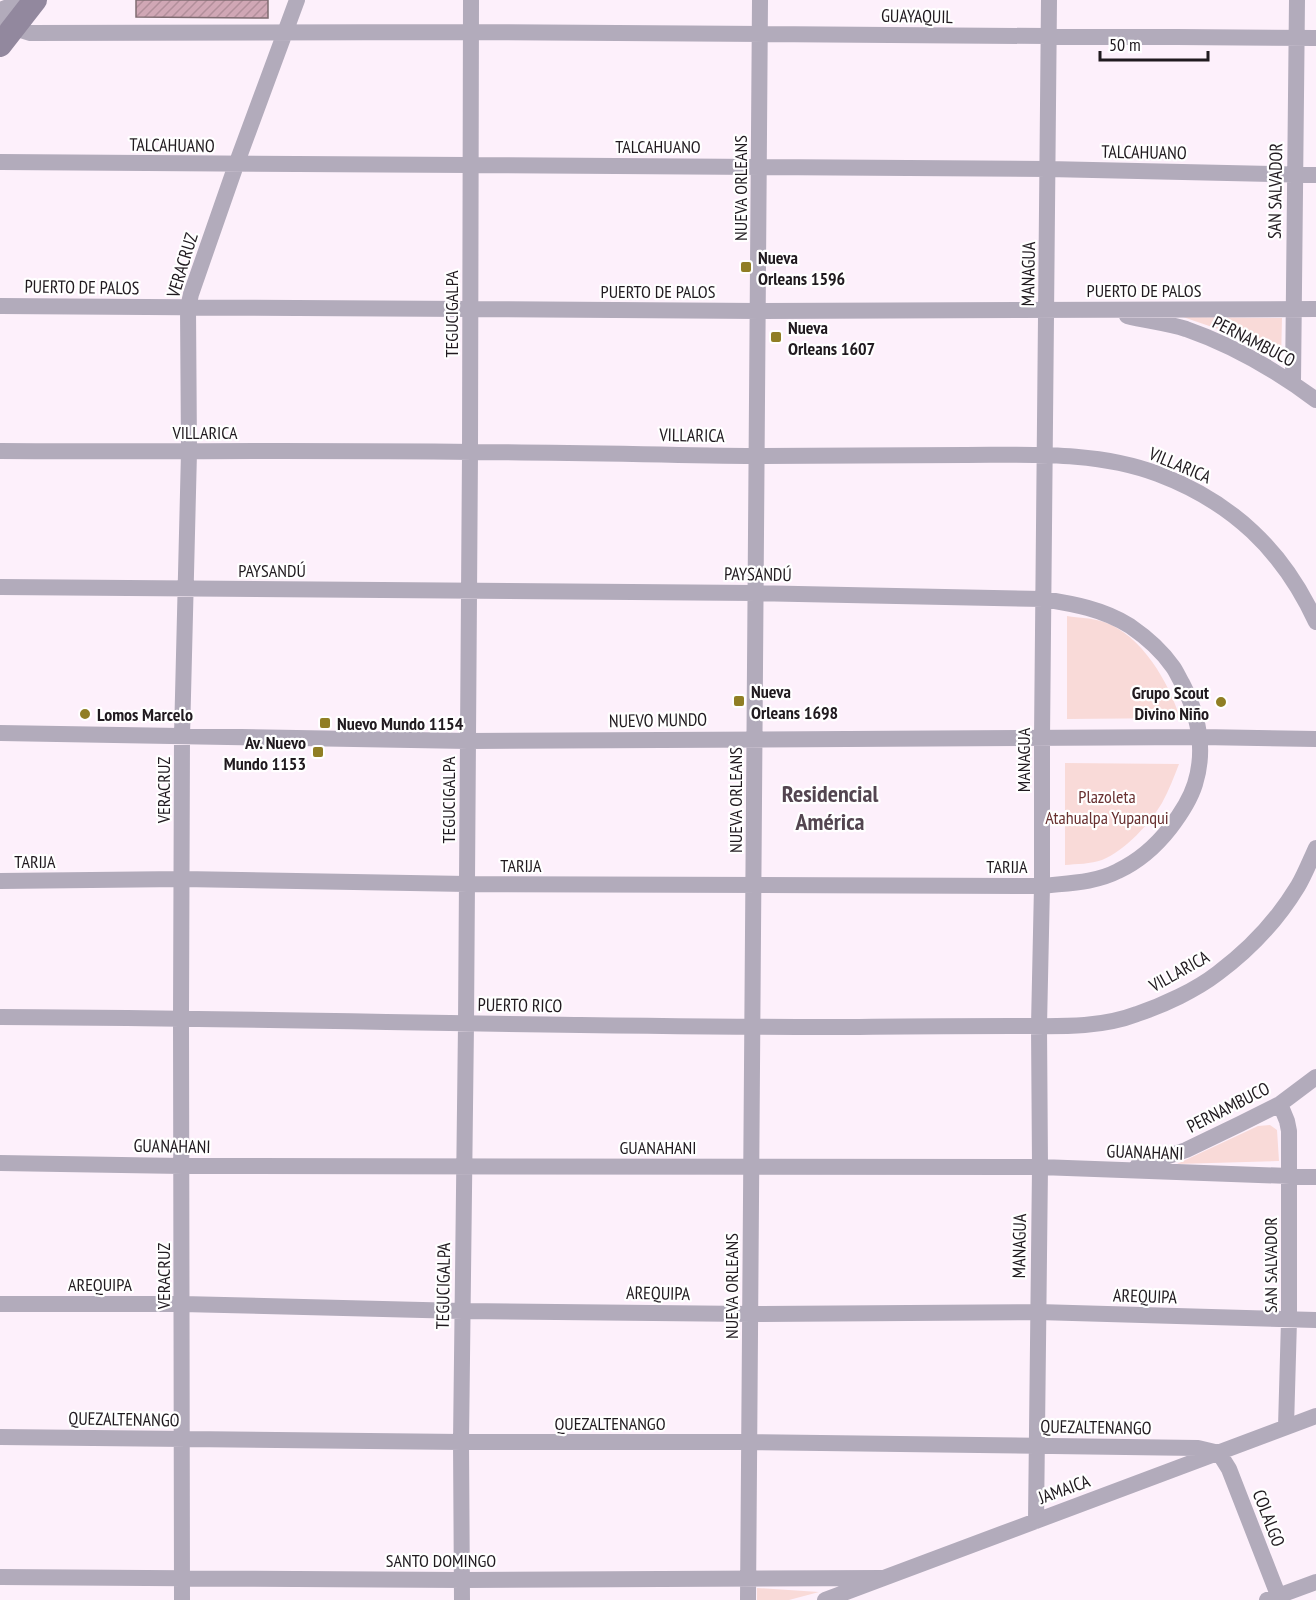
<svg xmlns="http://www.w3.org/2000/svg" width="1316" height="1600" viewBox="0 0 1316 1600" font-family="'PT Sans Narrow',sans-serif">
<style>
.green{fill:#f9dad8}
.building{fill:url(#building-hatch);stroke:#7f6c72;stroke-width:1.5}
.lines{fill:none;stroke-linecap:round;stroke-linejoin:round}
.street{stroke:#b2abbb;stroke-width:16}
.secondary{stroke:#92889e;stroke-width:24}
.poi-dot{fill:#907e24;stroke:#fff;stroke-width:2}
.labels{text-anchor:middle;dominant-baseline:central;stroke-width:4.5;stroke-linejoin:round;paint-order:stroke}
.street-label{font-size:18px;fill:#201a1f;stroke:#fff}
.poi-label{font-size:18px;font-weight:bold;fill:#201a1f;stroke:#fff;text-anchor:start}
.park-label{font-size:18px;fill:#683030;stroke:#fff}
.district-label{font-size:24px;font-weight:bold;fill:#534550;stroke:#fff}
</style>
<defs>
<pattern id="building-hatch" width="6" height="6" patternUnits="userSpaceOnUse" patternTransform="scale(1.5)"><rect width="6" height="6" fill="#d0a7b5"/><path d="M-1 1l2-2M0 6l6-6M5 7l2-2" fill="none" stroke="#b28f9b"/></pattern>
</defs>
<rect width="100%" height="100%" fill="#fdf0fb"/>
<path class="green" d="M1183,317L1282,318L1281,361L1250,340Z
M1067,616C1079,618 1093,618 1104,622C1142,635 1169,683 1180,718L1067,719Z
M1065,763L1179,764C1174,777 1169,790 1162,803C1150,823 1125,851 1102,860C1091,864 1076,864 1065,865Z
M1270,1125L1277,1130L1279,1161L1177,1164L1258,1126Z
M757,1588L819,1592L789,1600H757Z"/>
<path class="building" d="M136,0H268V18L136,17Z"/>
<g class="lines">
<path class="street" d="M0,10L27,0
M0,13C8,23 17,30 30,33L471,32L1316,38
M0,162L759,167L1048,169L1316,175
M0,306L758,311L1316,309
M1127,316C1147,321 1167,323 1186,329C1232,345 1277,371 1316,400
M1293,383L1297,0
M0,451C157,452 315,450 472,452C567,452 662,455 757,456C827,456 896,455 966,455C1030,455 1097,451 1158,474C1232,502 1283,550 1316,622
M0,587L755,593L1043,599C1074,604 1103,609 1130,626C1146,637 1162,651 1173,667C1176,671 1179,678 1182,683C1198,714 1206,749 1195,784C1190,800 1180,815 1170,828C1156,846 1139,861 1118,871C1095,883 1067,883 1042,886L467,884L182,879L0,881
M0,733L468,741L1201,737L1316,739
M0,1017C286,1018 573,1028 859,1027C910,1026 962,1026 1013,1026C1054,1026 1098,1029 1137,1014C1164,1005 1196,990 1218,973C1249,950 1278,919 1298,886C1305,874 1310,861 1316,848
M1280,1104L1287,1121L1289,1131V1320L1286,1427
M0,1163L182,1166L1040,1167L1316,1177
M1138,1165L1160,1159L1186,1150L1240,1124L1280,1104L1316,1077
M0,1304H182L462,1311L750,1314L1038,1312L1316,1320
M0,1437L461,1442H750L1198,1448L1219,1453L1229,1469L1280,1600
M1036,1521L1040,1167L1039,1026L1042,886V738L1049,0
M0,1577L463,1580L882,1578
M182,1600L181,1017L182,736L189,452L188,308L191,294L236,165L297,0
M462,1600L461,1442L466,1024L470,452L471,0
M748,1600L760,0
M825,1600L1316,1416
M1267,1600L1316,1582"/>
<path class="secondary" d="M0,45L35,0"/>
</g>
<g class="poi-dot">
<rect x="740" y="261" width="12" height="12" rx="3"/>
<rect x="770" y="331" width="12" height="12" rx="3"/>
<rect x="733" y="695" width="12" height="12" rx="3"/>
<circle cx="1221" cy="702" r="6"/>
<circle cx="85" cy="714" r="6"/>
<rect x="319" y="717" width="12" height="12" rx="3"/>
<rect x="312" y="746" width="12" height="12" rx="3"/>
</g>
<g class="labels">
<g class="street-label">
<text transform="translate(917 16) rotate(1)">GUAYAQUIL</text>
<text transform="translate(172 145) rotate(1)">TALCAHUANO</text>
<text x="658" y="146">TALCAHUANO</text>
<text transform="translate(1144 152) rotate(1)">TALCAHUANO</text>
<text transform="translate(740 188) rotate(-90)">NUEVA ORLEANS</text>
<text transform="translate(1275 191) rotate(-89)">SAN SALVADOR</text>
<text transform="translate(182 265) rotate(-73)">VERACRUZ</text>
<text transform="translate(1028 274) rotate(-89)">MANAGUA</text>
<text transform="translate(82 287) rotate(1)">PUERTO DE PALOS</text>
<text x="1144" y="290">PUERTO DE PALOS</text>
<text x="658" y="291">PUERTO DE PALOS</text>
<text transform="translate(451 314) rotate(-90)">TEGUCIGALPA</text>
<text transform="translate(1254 341) rotate(27)">PERNAMBUCO</text>
<text x="205" y="432">VILLARICA</text>
<text transform="translate(692 435) rotate(1)">VILLARICA</text>
<text transform="translate(1180 465) rotate(23)">VILLARICA</text>
<text x="272" y="570">PAYSANDÚ</text>
<text transform="translate(758 574) rotate(1)">PAYSANDÚ</text>
<text transform="translate(658 720) rotate(-1)">NUEVO MUNDO</text>
<text transform="translate(1023 760) rotate(-90)">MANAGUA</text>
<text transform="translate(163 790) rotate(-90)">VERACRUZ</text>
<text transform="translate(448 800) rotate(-90)">TEGUCIGALPA</text>
<text transform="translate(735 800) rotate(-90)">NUEVA ORLEANS</text>
<text x="35" y="861">TARIJA</text>
<text x="521" y="865">TARIJA</text>
<text x="1007" y="866">TARIJA</text>
<text transform="translate(1179 971) rotate(-29)">VILLARICA</text>
<text transform="translate(520 1005) rotate(1)">PUERTO RICO</text>
<text transform="translate(1228 1107) rotate(-27)">PERNAMBUCO</text>
<text transform="translate(172 1146) rotate(1)">GUANAHANI</text>
<text x="658" y="1147">GUANAHANI</text>
<text transform="translate(1145 1152) rotate(2)">GUANAHANI</text>
<text transform="translate(1019 1246) rotate(-89)">MANAGUA</text>
<text transform="translate(1270 1265) rotate(-90)">SAN SALVADOR</text>
<text transform="translate(163 1276) rotate(-90)">VERACRUZ</text>
<text x="100" y="1284">AREQUIPA</text>
<text transform="translate(443 1286) rotate(-89)">TEGUCIGALPA</text>
<text transform="translate(731 1286) rotate(-90)">NUEVA ORLEANS</text>
<text transform="translate(658 1293) rotate(1)">AREQUIPA</text>
<text transform="translate(1145 1296) rotate(2)">AREQUIPA</text>
<text transform="translate(124 1419) rotate(1)">QUEZALTENANGO</text>
<text x="610" y="1423">QUEZALTENANGO</text>
<text transform="translate(1096 1427) rotate(1)">QUEZALTENANGO</text>
<text transform="translate(1064 1489) rotate(-20)">JAMAICA</text>
<text transform="translate(1269 1518) rotate(69)">COLALGO</text>
<text x="441" y="1560">SANTO DOMINGO</text>
</g>
<g class="poi-label">
<text x="758" y="257">Nueva<tspan x="758" dy="21">Orleans 1596</tspan></text>
<text x="788" y="327">Nueva<tspan x="788" dy="21">Orleans 1607</tspan></text>
<text x="751" y="691">Nueva<tspan x="751" dy="21">Orleans 1698</tspan></text>
<text x="1209" y="692" text-anchor="end">Grupo Scout<tspan x="1209" dy="21">Divino Niño</tspan></text>
<text x="97" y="714">Lomos Marcelo</text>
<text x="337" y="723">Nuevo Mundo 1154</text>
<text x="306" y="742" text-anchor="end">Av. Nuevo<tspan x="306" dy="21">Mundo 1153</tspan></text>
</g>
<g class="park-label">
<text x="1107" y="796">Plazoleta<tspan x="1107" dy="21">Atahualpa Yupanqui</tspan></text>
</g>
<g class="district-label">
<text x="830" y="793">Residencial<tspan x="830" dy="28">América</tspan></text>
</g>
</g>
<path d="M1100 51v9h108v-9" fill="none" stroke="#201a1f" stroke-width="3"/>
<text x="1109" y="51" font-size="18" fill="#201a1f" stroke="#ffffff" stroke-width="4.5" paint-order="stroke">50 m</text>
</svg>
